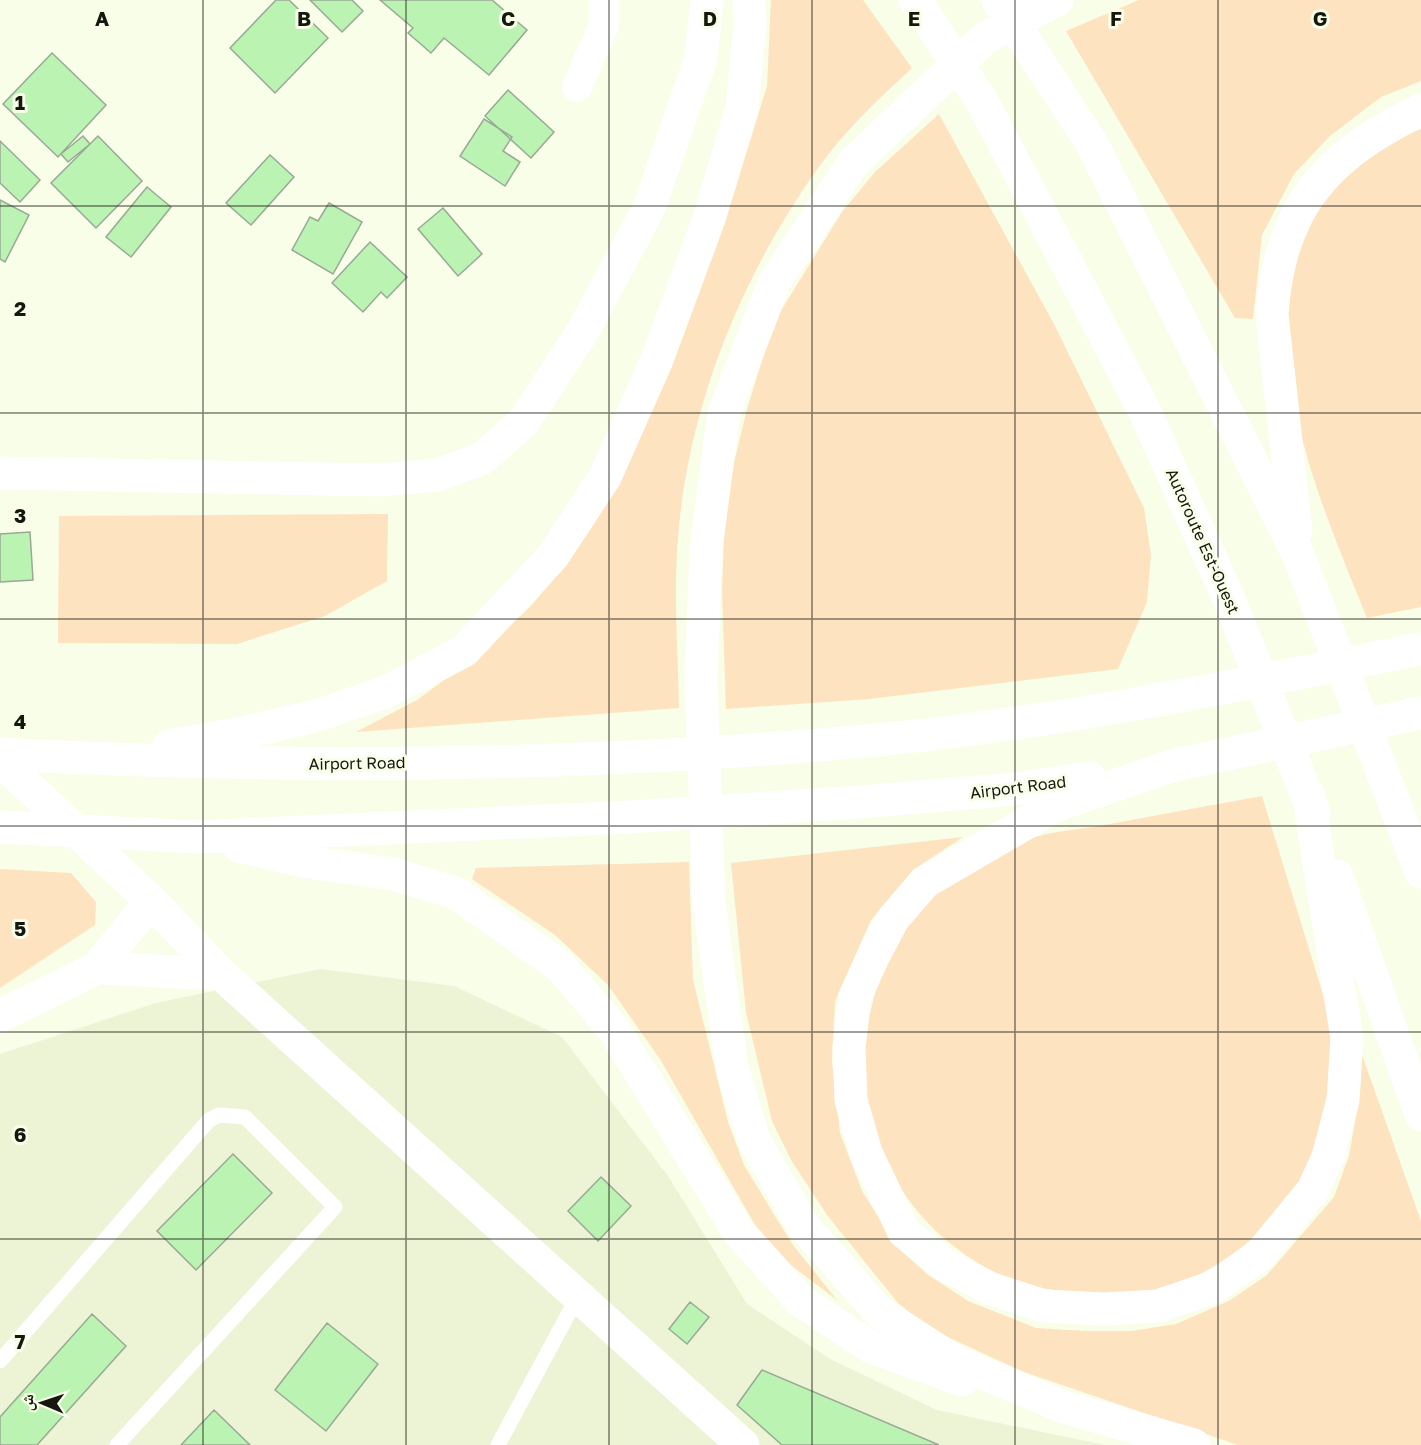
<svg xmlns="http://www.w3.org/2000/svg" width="1421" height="1445" viewBox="0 0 1421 1445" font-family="'Golos Text','Noto Naskh Arabic',sans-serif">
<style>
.built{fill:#edf4d5}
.green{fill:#fee3c1}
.building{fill:#bbf3b2;stroke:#99a996;stroke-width:1.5}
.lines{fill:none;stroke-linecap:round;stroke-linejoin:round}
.lane{stroke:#fff;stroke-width:15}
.street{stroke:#fff;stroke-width:30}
.secondary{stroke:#fff;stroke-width:33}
.highway{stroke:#fff;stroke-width:33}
.grid{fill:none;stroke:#161810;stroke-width:1.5;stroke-opacity:0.55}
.labels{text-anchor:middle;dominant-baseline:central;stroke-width:6;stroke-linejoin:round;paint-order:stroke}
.street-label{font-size:16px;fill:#161810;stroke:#f8fee7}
.grid-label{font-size:20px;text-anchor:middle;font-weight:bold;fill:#161810;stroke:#f8fee7;stroke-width:6;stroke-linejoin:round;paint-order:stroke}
</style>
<rect width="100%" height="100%" fill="#f8fee7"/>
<path class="built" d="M320,969L454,986L562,1037L668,1176L747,1304L830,1359L937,1410L1105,1445H0V1054L156,1003Z"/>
<path class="green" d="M771,0H863L912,68C880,98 847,128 821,164C740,276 684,414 677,554C674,604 678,657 679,708L356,732L417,700L481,653L530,607L567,564L657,397L686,328L735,190L767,86Z
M1139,0H1421V81L1381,97L1330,136L1294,174L1262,235L1253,319L1235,318L1066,31Z
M939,114L1055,326L1144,508L1151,555L1147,602L1118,669L869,699L726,709L722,592L724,536L731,475L747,409L774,322L842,212L875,172Z
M1421,129V607L1367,618C1315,490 1225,289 1349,175C1371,156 1393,137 1421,129Z
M388,514L387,581L325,616L237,644L58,643L59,516Z
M1262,796L1329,1014C1330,1027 1333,1041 1332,1053C1329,1094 1319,1145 1300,1181C1276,1226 1217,1273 1168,1287C1143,1294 1114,1295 1089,1293C1065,1291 1033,1290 1011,1280C901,1232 842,1122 872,1005C885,956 901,921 940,887C953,876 972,869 986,861C1000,854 1013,845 1027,840C1049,831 1076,830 1099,826C1153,816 1207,806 1262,796Z
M963,837L913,870L871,920L835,1001L832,1062L840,1133L862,1191L897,1247L927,1274L968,1301L1036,1328L1085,1331H1132L1176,1324L1229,1301L1267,1275L1334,1197L1349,1156L1360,1093L1361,1052L1421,1221V1445H1238L1024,1372L930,1329L898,1303L827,1215L791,1160L772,1121L746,1012L731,863Z
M689,862L693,980L728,1122L744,1165L773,1213L793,1245L837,1300L788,1263L755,1225L660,1059L608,985L555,935L472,879L476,868Z
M0,869L71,873L96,902L95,925L0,988Z"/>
<path class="building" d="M276,0H289L328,38L275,93L230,48Z
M310,0H352L363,11L342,32Z
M380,0H492L527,30L489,75L444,38L431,53L408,33L413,28Z
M52,53L106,105L58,157L3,104Z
M508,90L554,132L531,158L485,116Z
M484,119L512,137L503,151L520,162L505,186L460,156Z
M83,136L90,144L68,162L61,154Z
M98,136L142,181L96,228L51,183Z
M0,141L40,180L20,202L0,183Z
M270,155L294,177L251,225L226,203Z
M147,187L171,207L131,257L106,237Z
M0,200L29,215L5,262L0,259Z
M329,203L362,222L333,274L292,250L310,217L318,221Z
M443,208L482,254L458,276L418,229Z
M370,242L407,277L387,298L381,292L363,312L332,283Z
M30,532L33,580L0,582V534Z
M233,1154L272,1193L196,1270L157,1231Z
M601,1177L631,1206L598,1241L568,1211Z
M690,1302L709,1317L687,1344L669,1329Z
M92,1314L126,1346L37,1445H0V1417Z
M327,1323L378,1364L326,1431L275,1390Z
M762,1370L939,1445H782L737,1405Z
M214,1410L250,1445H181Z"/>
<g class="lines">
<path class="lane" d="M0,1361L209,1120L219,1115L245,1117L335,1207L117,1445
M498,1445L578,1296"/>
<path class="street" d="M577,87L604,25V0"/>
<path class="secondary" d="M0,760L151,901L221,974L743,1445"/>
<path class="highway" d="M915,0L983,103L1145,412L1229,599L1314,813
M998,0L1091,142L1298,554L1421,872
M1057,0L985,38L853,163L774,283L724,413L706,548L701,679L709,903L732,1067L754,1140L802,1224L879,1312L956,1362L1064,1407L1194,1445
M0,473L379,480L438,475L483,458L524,421L583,331L649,208L701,58L707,0
M1296,531L1272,315C1279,207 1326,155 1421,110
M169,746L242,733L319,715L386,692L464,651L553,556L605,477L656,362L709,219L742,108L750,25L749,0
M0,754C284,769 570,767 854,742C1045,726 1233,686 1421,649
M1308,794L1347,1038L1343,1100L1328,1157L1313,1190L1259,1256L1214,1287L1158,1306L1104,1309L1044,1306L989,1288L944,1264L904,1232L866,1153L851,1100L849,1047L855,997L873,957L893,919L925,882L1055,806L1175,765L1421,713
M0,827L196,837L630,817L860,802L1015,789L1090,778
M239,846L307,862L393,874L456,893L560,966L615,1031L738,1231L801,1301L871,1347L962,1380
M1337,876L1421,1115
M97,968L151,901
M0,1016L97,968L221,974"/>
</g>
<path class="grid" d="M203,0V1445M406,0V1445M609,0V1445M812,0V1445M1015,0V1445M1218,0V1445M0,206H1421M0,413H1421M0,619H1421M0,826H1421M0,1032H1421M0,1239H1421"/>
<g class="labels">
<g class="street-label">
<text transform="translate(1203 541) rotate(66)">Autoroute Est-Ouest</text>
<text transform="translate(357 763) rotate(-1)">Airport Road</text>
<text transform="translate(1018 787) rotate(-7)">Airport Road</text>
</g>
</g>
<g class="grid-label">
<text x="102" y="26">A</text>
<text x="304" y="26">B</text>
<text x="508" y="26">C</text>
<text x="710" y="26">D</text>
<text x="914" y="26">E</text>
<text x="1116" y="26">F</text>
<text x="1320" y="26">G</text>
<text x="20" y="110">1</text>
<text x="20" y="316">2</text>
<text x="20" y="523">3</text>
<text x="20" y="729">4</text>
<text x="20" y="936">5</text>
<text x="20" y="1142">6</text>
<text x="20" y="1349">7</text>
</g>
<g transform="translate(42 1403) rotate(272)" stroke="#f8fee7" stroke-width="4.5" paint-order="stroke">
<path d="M0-4.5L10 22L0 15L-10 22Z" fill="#161810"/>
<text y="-9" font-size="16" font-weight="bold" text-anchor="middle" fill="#161810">ش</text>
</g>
</svg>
